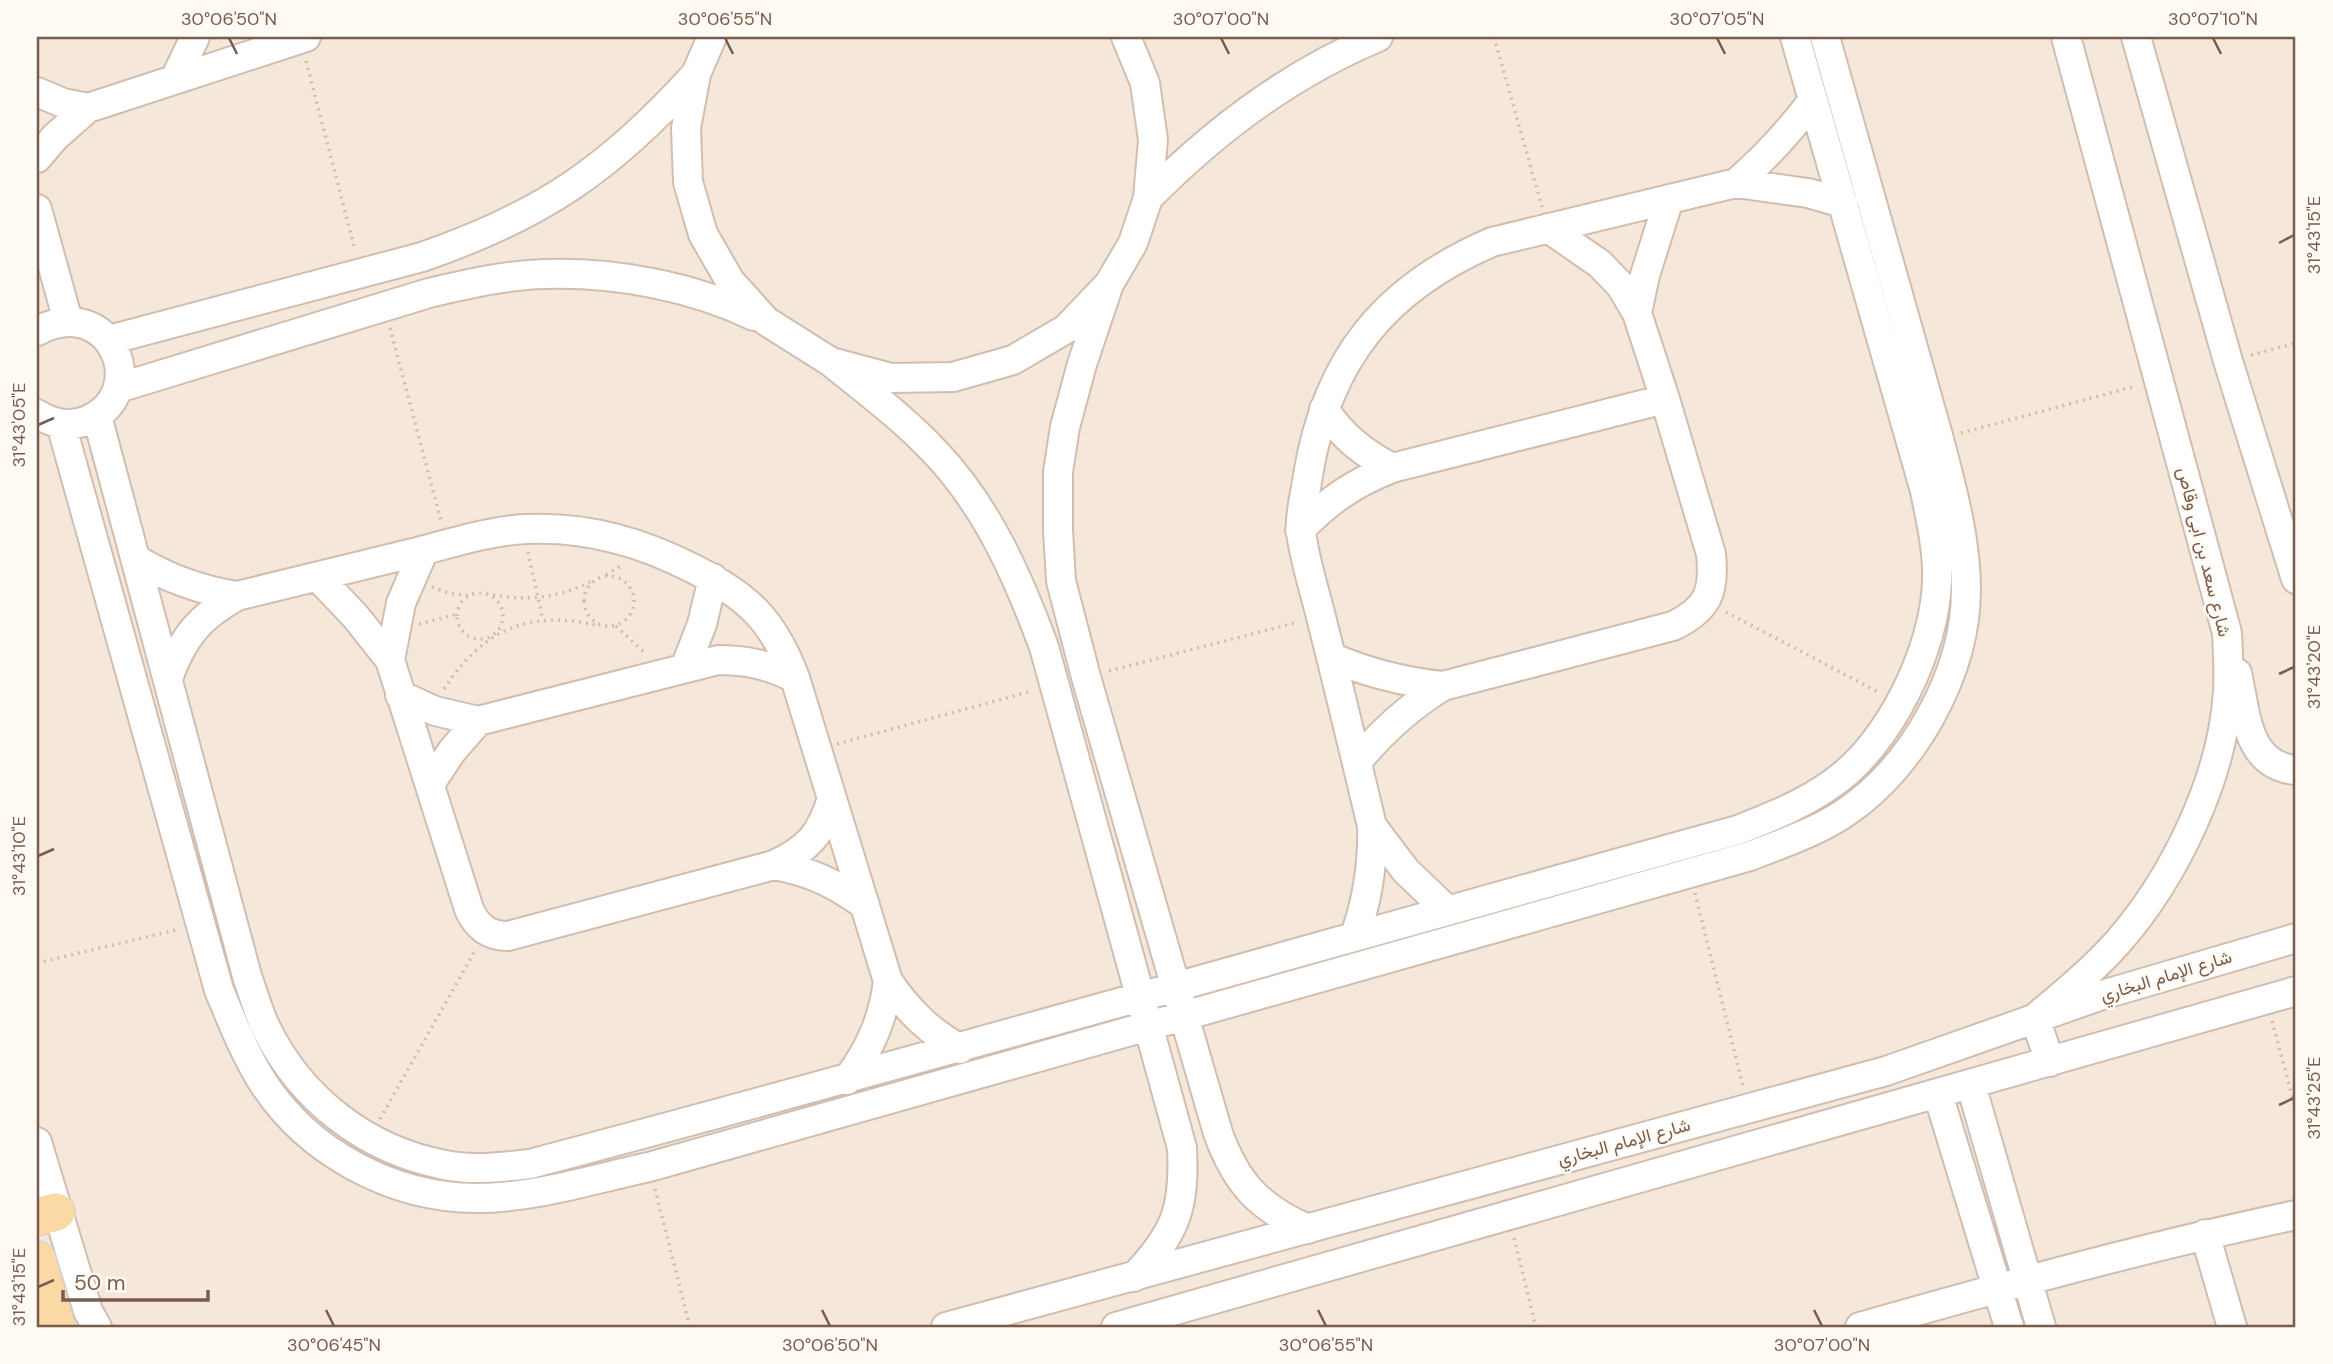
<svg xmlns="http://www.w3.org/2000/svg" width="2333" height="1364" viewBox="0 0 2333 1364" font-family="'DM Sans',Vazirmatn,sans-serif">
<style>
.residential{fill:#f5e8da}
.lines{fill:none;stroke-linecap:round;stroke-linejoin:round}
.minor-casing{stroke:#d1beb0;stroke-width:32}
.major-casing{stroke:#dad1cd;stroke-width:40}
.path{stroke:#d9b8a5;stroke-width:3.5;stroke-dasharray:2 5;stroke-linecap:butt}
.minor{stroke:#fff;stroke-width:28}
.major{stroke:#fbd9a5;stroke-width:37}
.ticks{fill:none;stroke:#7a5c4d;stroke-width:2.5}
.labels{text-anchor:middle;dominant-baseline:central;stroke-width:5;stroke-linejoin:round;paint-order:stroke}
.street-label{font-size:18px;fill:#7a5c4d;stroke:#fffaf3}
.neatline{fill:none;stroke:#7a5c4d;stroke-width:2.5}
.ticks-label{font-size:18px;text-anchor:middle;fill:#7a5c4d}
</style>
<rect width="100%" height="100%" fill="#fdf6ec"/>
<path class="residential" d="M37,37H2296V1327H37Z"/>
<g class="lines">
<defs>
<path id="minor" d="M712,37L696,74L686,128L688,182L703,234L730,281L766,321L831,362L891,378L953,377L1013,360L1066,329L1109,284L1133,243L1148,198L1153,140L1145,83L1126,37
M2136,37L2228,361L2296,579
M175,79L195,37
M37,92L63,103L88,108
M37,158L55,137L88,108L306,37
M1736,183C1765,158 1790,131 1813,100
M1148,198C1215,130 1289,74 1378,37
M37,209L68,321
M1109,284L1082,364L1065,427L1058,472V530L1061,581L1086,677L1218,1133C1236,1183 1259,1208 1308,1229
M1637,313L1645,275L1669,199
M37,331C111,292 152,392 88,420C70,428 53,424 37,414
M109,340L422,257C542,216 611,168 696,74
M831,362C867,391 904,419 936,453C988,508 1018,577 1044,647L1182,1148C1185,1208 1176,1233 1134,1277
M118,388L429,293C467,284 506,275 545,274C615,272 691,286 754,316
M1324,409C1342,436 1363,453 1392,468
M97,416L247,976C253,993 258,1011 265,1026C300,1099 366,1150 445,1165C473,1171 502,1167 530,1164C934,1057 1335,941 1738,830C1771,817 1804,804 1833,783C1890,743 1935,649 1937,581C1938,550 1931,521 1925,491L1795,37
M61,424L219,990C232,1021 244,1052 262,1081C307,1152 392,1198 477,1198C534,1198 593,1179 649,1167L1750,856C1783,843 1817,832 1846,812C1914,766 1966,672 1966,590C1966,539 1952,489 1939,439L1825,37
M1300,530C1329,500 1354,483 1392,468L1665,399
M136,559C168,579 200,590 237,596
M318,577L356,617L390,660L469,909C477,927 488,936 508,936L774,865C808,849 821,835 832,798
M1331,657C1368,673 1403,682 1443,686
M390,660L401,603L424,550
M685,668L702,624L713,578
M2237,673C2246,712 2246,766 2296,770
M168,678C183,637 199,617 237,596C297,581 357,567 417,552C452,543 489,531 526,529C585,526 642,542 694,569C749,597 773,620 795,678L888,981C908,1011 929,1031 960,1049
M400,695L435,711L478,721L718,660C747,660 769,665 795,678
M1357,762C1382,731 1409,707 1443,686L1673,626C1708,609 1715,592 1711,554L1665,399L1637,313L1621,286L1600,264L1548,228
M430,784L452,751L478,721
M1372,826L1406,871L1447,910
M774,865C812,872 834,883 865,905
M1355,935C1368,899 1373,865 1372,826C1356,759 1340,692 1323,625C1316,595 1305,563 1301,532C1299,515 1306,492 1308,475C1327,359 1385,288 1492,242L1736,183L1808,193L1843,203
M2050,1062L2035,1018C2064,994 2093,970 2118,942C2174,878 2223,778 2228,691C2229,672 2228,652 2227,633L2066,37
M847,1080C870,1049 883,1020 888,981
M1971,1085L2041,1327
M1938,1094L2009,1327
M37,1142L88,1311L97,1327
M2205,1234L2232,1327
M946,1327L1886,1071L2102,995L2296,938
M1116,1327L2296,991
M1860,1327C2004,1286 2149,1246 2296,1215"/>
<path id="major" d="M37,1217L56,1212
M37,1260L56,1327"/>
</defs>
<use href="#minor" class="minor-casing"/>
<use href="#major" class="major-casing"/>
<path class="path" d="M1494,37L1542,207
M306,61L355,250
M390,328L441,521
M2251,355L2296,343
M1961,433L2136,386
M528,552L543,620
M606,575L624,564
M584 601a25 25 0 1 1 50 0a25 25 0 1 1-50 0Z
M432,587L449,593L469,596
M457 616a23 23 0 1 1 46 0a23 23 0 1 1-46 0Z
M493,595C527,601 559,598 590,582
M1726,612L1880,693
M419,624L457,614
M616,626L646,654
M1109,671L1298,622
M444,689C483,629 529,609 600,626
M837,744L1032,691
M1695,893L1743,1086
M37,963L180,929
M2272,1021L2296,1110
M380,1119L476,949
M655,1189L690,1327
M1514,1238L1536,1327"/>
<use href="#minor" class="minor"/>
<use href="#major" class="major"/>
</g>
<path class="ticks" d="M229,38L237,54M725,38L733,54M1221,38L1229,54M1717,38L1725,54M2213,38L2221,54M2279,243L2294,235M38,425L54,418M2279,674L2294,667M38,856L54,849M2279,1105L2294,1098M38,1287L54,1280M326,1310L334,1326M822,1310L830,1326M1318,1310L1326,1326M1814,1310L1822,1326"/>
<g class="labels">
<g class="street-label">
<text transform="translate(2204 552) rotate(76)">شارع سعد بن ابى وقاص</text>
<text transform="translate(2166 976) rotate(-17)">شارع الإمام البخاري</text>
<text transform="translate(1624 1142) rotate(-15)">شارع الإمام البخاري</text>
</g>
</g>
<rect width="2333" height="1364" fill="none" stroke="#fffaf3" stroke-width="77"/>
<path d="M63 1290v10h145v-10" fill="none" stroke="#7a5c4d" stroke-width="3.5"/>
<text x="74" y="1290" font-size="21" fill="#7a5c4d" stroke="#fffaf3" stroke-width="5" paint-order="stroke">50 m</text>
<rect x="38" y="38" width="2256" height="1288" class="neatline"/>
<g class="ticks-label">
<text x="229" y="25">30°06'50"N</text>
<text x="725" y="25">30°06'55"N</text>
<text x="1221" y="25">30°07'00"N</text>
<text x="1717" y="25">30°07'05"N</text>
<text x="2213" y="25">30°07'10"N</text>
<text transform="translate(2314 235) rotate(-90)" y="6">31°43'15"E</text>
<text transform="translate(19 425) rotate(-90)" y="6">31°43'05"E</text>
<text transform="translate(2314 667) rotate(-90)" y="6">31°43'20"E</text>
<text transform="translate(19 856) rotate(-90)" y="6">31°43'10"E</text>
<text transform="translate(2314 1098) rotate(-90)" y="6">31°43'25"E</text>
<text transform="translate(19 1287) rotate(-90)" y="6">31°43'15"E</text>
<text x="334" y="1351">30°06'45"N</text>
<text x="830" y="1351">30°06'50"N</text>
<text x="1326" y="1351">30°06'55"N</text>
<text x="1822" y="1351">30°07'00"N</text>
</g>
</svg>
